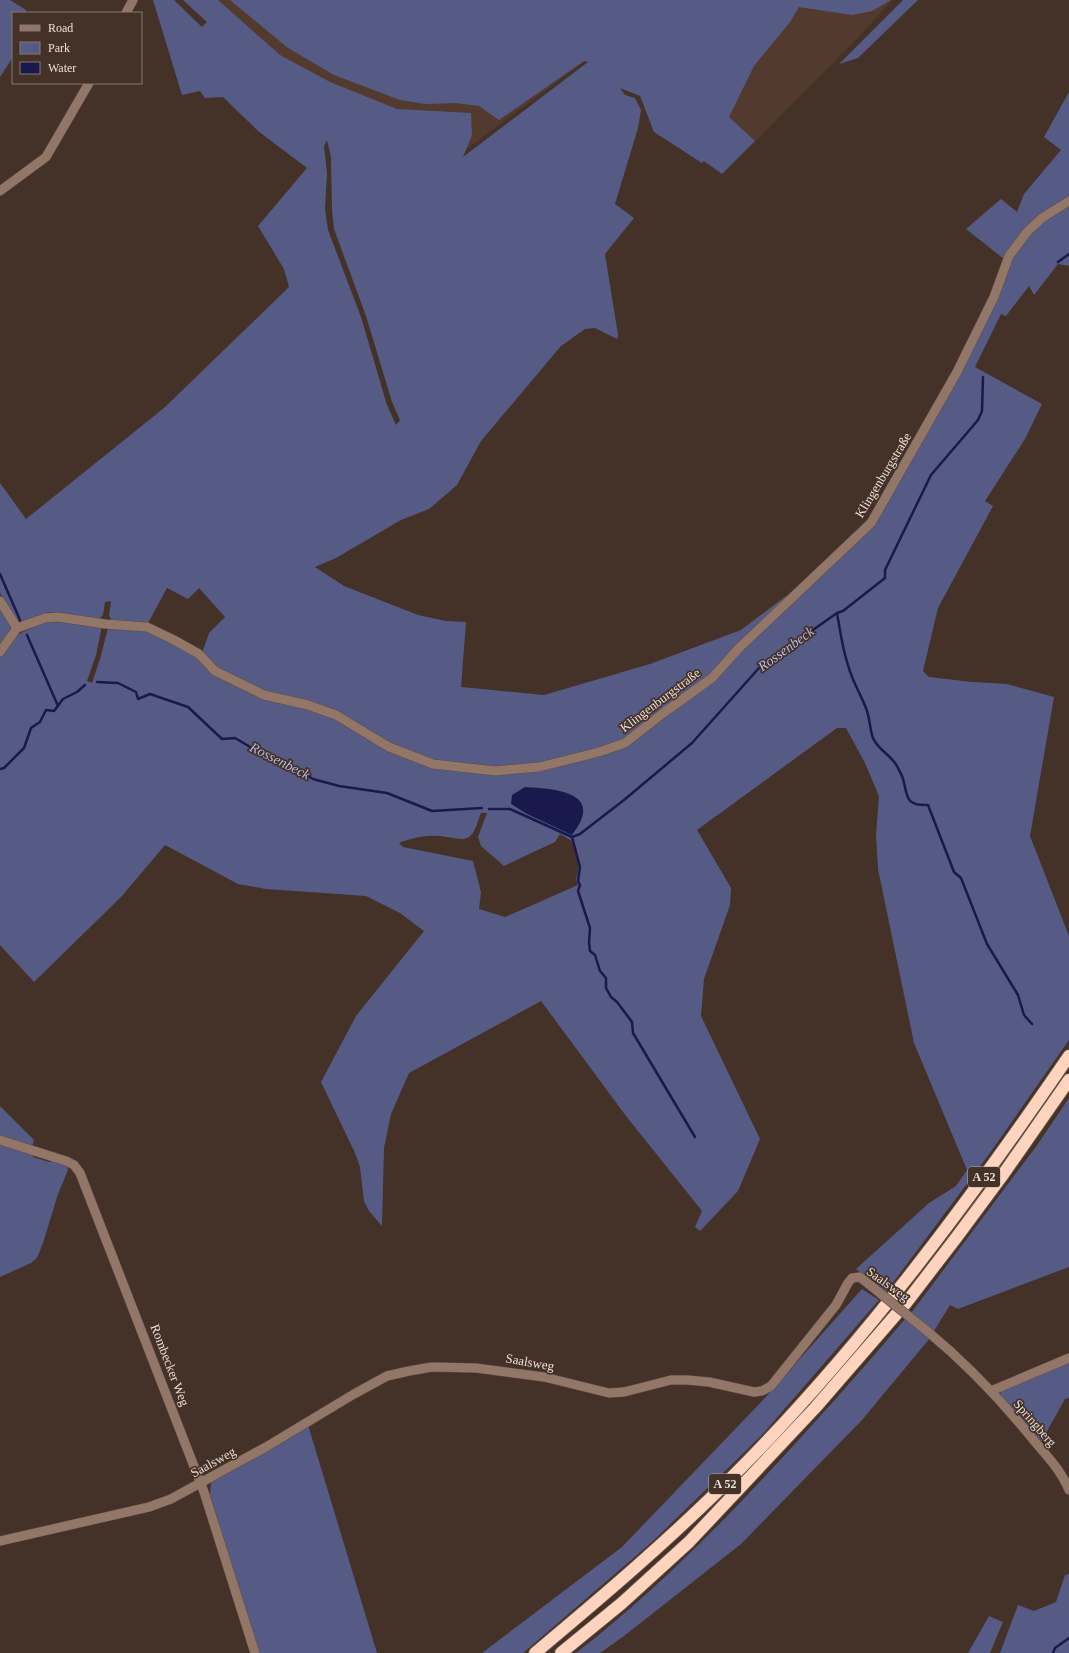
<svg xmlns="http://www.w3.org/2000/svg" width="1069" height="1653" viewBox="0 0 1069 1653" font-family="'Times New Roman',serif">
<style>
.built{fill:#533a2e}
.green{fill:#565b86;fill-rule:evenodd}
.water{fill:#19194d}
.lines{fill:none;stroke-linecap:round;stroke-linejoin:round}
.stream{stroke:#19194d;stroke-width:2.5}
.minor-casing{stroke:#5f4d43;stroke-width:10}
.highway-casing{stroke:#5f4d43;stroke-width:14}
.minor{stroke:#927667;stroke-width:9}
.highway{stroke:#fed4be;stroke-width:12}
.minor-bridge-casing{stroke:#5f4d43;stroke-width:10;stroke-linecap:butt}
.minor-bridge{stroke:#927667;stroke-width:9}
.labels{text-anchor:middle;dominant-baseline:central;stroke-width:3.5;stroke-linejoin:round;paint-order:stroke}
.shield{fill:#443127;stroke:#b9aba4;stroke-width:1}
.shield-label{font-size:12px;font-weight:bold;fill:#ebdfd9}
.street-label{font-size:13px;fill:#ebdfd9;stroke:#443127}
.water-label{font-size:14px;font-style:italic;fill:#b5bdf1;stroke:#443127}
</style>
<rect width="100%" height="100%" fill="#443127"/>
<path class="built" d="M183,0H892L854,42L748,149L659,88L585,61L409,192Z"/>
<path class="green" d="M0,0H10L26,10V13H13V57L0,77Z
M153,0H174L202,27L207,22L183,0H218L280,55L330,82L397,109L471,113L472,135L463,157L588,62L584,61L499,120L479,106L456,103L425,104L400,100L334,75L288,48L230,0H891L872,11L852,15L799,7L790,22L754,66L729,117L755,141L722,174L704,161L702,163L654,132L640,96L620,88L625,95L635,98L641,110L638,128L615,204L634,218L605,254L618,335L617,339L595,328L585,329L561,346L481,441L457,485L429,509L401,520L336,558L315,567L344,586L418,615L446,621L466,622L461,687L544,695L650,664L741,630L786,596L787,599L737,646L710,676L658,713L663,717L714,681L741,651L873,526L959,375L997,297L1012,257L1025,240L1043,221L1069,205V266L1058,264L1034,295L1029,286L1006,316L1001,314L975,367L1042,404L1025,439L985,501L993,506L938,608L923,671L929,677L972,682L1007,684L1054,697L1030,836L1069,936V1040L990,1153L886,1292L856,1269L929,1203L956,1186L967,1170L914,1043L878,869L876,835L879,796L865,763L846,728H837L697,830L731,888L730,905L704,979L701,1016L760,1139L738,1191L700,1231L695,1227L702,1211L626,1116L541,1001L409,1073L391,1114L384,1148L382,1226L369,1211L364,1201L360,1167L355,1153L321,1082L356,1016L424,931L400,913L366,896L266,889L238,884L165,845L122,896L34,982L0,945V609L17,635L47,620L102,626L96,655L87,681L92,683L100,659L108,628L146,630L173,642L198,658L212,672L264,697L307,707L309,701L266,692L216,668L202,653L209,633L225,617L199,588L188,599L167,588L147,625L113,622L109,616L111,601L105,602L103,615L99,619C86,617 58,611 46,613C34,615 31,624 17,620L0,593V483L26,519L164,408L289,287L284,269L258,226L307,168L258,131L223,97L205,98L200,91L182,95ZM327,140L331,157L332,210L334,229L366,316L392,402L400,420L396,425L387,405L361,317L328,230L325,209L327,173L324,146ZM481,813H487L478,837L481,846L504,866L555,842L560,834L572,841L579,865L576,880L578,885L505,917L479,909L481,892L473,861L403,847L399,843C415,837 430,834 447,837C454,838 463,841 469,837C476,832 478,820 481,813Z
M903,0H918L858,58L839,64Z
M1069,92V198L1004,259L966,229L1001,199L1017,212L1024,194L1061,150L1044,137Z
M1069,1098V1267L958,1309L950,1305L934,1331L911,1313L1035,1148Z
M0,1106L34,1140L32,1146L0,1138Z
M0,1144L31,1152L33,1157L49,1162L54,1160L66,1165L68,1170L58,1194L43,1243L37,1258L31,1263L0,1277Z
M862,1289L879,1300L762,1435L652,1542L523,1653H482L622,1547L764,1399Z
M905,1319L930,1338L862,1420L741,1544L624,1636L600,1653H576C633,1609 685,1559 735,1508C794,1446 850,1384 905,1319Z
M1069,1362V1398L1065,1399L1041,1442L1000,1396L1001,1391Z
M308,1425L377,1653H258L210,1495L211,1481L268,1451Z
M1069,1574V1653H1000L1018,1605L1034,1611L1056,1602L1065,1575Z
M989,1616L1003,1622L990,1653H968Z"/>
<path class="water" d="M525,787C556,789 606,792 572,835L527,814L511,804L512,795Z"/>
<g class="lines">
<path class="stream" d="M1058,262L1069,254
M0,574L20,620
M837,613C841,637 845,663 856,686C860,695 864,702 867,711C870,720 870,730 873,738C878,750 891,755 897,766C899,770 902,775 903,779C908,797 905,806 928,805L954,872L961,878L987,944L1018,995L1024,1015L1032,1024
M27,635L58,706
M97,682L118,683L136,692L138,699L150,694L188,707L222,739L235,738L252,748L258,747L313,779L339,786L387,793L432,811L482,808
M0,769L4,768L24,748L31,728L40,722L46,710L54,711L63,699L77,692L85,685
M489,809H510L572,837L580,834L624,800L692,743L759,668L837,613L843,611L885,578V570L931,475L978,420L982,411L983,377
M572,837L580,867L578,881L580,885L578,891L590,928L589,942L590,951L595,955L600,971L606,978V988L611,997L617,1002L632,1022L633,1033L695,1137
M1053,1653L1055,1648L1069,1638"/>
<defs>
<path id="minor" d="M126,13L133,0
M0,191L46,157L89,83
M0,601L17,628
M0,652L17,628L45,618L58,617L105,624L147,627L174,640L199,654L215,671L264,695L308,705L336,715L389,747L433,764L495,771L539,767L599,752L625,743L662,714L712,678L739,648L871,523L957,372L994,297L1009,256L1027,232L1042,218L1069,201
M0,1140L66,1161L74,1165L80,1173L204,1492L255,1653
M927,1331C967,1364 1003,1402 1036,1443C1048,1457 1062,1472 1069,1490
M991,1391L1069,1358
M0,1541L149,1507L171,1499L266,1447L354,1394L387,1376L409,1371L432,1367L476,1368L544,1377L609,1393L624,1392L671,1380H687L709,1382L754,1392L762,1391L771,1386L836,1305L848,1283L852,1278L860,1277L865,1281"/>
<path id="highway" d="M535,1653C602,1597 669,1540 731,1478C859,1350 967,1205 1069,1056
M561,1653L622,1603L689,1542L815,1408L906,1303L956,1238L1002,1176L1069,1080"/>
</defs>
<use href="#minor" class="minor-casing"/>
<use href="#highway" class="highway-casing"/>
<use href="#minor" class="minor"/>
<use href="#highway" class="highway"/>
<defs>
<path id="minor-bridge" d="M865,1281L927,1331"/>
</defs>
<use href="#minor-bridge" class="minor-bridge-casing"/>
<use href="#minor-bridge" class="minor-bridge"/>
</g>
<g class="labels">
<g class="shield">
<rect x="968" y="1167" width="32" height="20" rx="3"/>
<rect x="709" y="1474" width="32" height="20" rx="3"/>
</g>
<g class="shield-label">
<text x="984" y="1177">A 52</text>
<text x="725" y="1484">A 52</text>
</g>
<g class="street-label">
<text transform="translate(883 475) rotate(-59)">Klingenburgstraße</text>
<text transform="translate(660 700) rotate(-37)">Klingenburgstraße</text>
<text transform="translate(888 1284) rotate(36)">Saalsweg</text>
<text transform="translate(530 1362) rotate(10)">Saalsweg</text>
<text transform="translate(170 1365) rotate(69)">Rombecker Weg</text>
<text transform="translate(1035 1423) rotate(49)">Springberg</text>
<text transform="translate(213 1462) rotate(-29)">Saalsweg</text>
</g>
<g class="water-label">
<text transform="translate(786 649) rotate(-36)">Rossenbeck</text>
<text transform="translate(280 761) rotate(27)">Rossenbeck</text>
</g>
</g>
<rect x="12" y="12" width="130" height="72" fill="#443127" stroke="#87776e"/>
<rect x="20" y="25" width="20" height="6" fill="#927667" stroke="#87776e"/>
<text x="48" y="32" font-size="12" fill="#ebdfd9">Road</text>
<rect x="20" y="42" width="20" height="12" fill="#565b86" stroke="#87776e"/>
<text x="48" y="52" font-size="12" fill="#ebdfd9">Park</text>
<rect x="20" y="62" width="20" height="12" fill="#19194d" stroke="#87776e"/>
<text x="48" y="72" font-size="12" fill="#ebdfd9">Water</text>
</svg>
